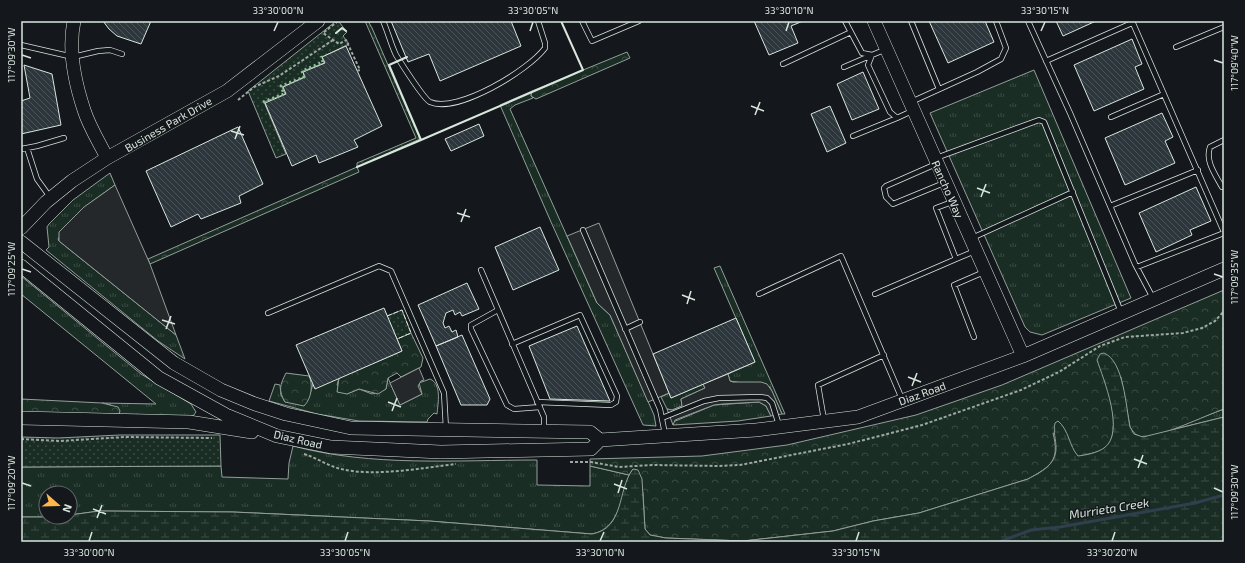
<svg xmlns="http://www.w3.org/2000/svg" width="1245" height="563" viewBox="0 0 1245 563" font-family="'Exo 2',sans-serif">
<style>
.grass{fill:url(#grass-tufts);stroke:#939e99}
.forest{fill:url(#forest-crowns);stroke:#939e99}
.wetland{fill:url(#wetland-marsh);stroke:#939e99}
.garden{fill:url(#garden-dots);stroke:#939e99}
.parking{fill:#24282b;stroke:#939e99}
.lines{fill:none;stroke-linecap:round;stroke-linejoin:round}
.stream{stroke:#2f3f4d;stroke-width:3}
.building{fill:url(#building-back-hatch);stroke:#d8e6dc}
.lane-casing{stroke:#d8e6dc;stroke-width:6}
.secondary-casing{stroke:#d8e6dc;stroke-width:14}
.path{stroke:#9da8a2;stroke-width:2;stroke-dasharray:3 2;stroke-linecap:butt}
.lane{stroke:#14181c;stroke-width:4.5}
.secondary{stroke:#14181c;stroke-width:13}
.hedge{stroke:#8ac095;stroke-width:3;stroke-dasharray:2 3;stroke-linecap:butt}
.fence{stroke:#d8e6dc;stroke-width:1;stroke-dasharray:5 2;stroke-linecap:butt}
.wall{stroke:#d8e6dc;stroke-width:2}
.ticks{fill:none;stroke:#d8e6dc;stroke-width:1.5}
.labels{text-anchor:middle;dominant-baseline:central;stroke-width:3;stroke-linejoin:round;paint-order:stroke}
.street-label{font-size:11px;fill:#d8e6dc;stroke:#14181c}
.water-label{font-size:12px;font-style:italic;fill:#d8e6dc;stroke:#14181c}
.neatline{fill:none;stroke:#d8e6dc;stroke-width:1.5}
.ticks-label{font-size:10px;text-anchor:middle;fill:#d8e6dc}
</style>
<defs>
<pattern id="grass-tufts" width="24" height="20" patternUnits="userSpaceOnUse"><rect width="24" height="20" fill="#1a2d24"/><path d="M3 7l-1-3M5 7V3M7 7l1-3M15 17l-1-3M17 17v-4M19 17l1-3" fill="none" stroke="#3b4b43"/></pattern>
<pattern id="forest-crowns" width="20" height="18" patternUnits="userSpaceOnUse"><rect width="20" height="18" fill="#1a2d24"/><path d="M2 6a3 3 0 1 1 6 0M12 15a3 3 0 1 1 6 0" fill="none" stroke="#3b4b43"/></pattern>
<pattern id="wetland-marsh" width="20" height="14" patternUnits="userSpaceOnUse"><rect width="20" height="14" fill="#1a2d24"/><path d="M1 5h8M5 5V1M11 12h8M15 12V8" fill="none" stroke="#3b4b43"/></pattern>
<pattern id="garden-dots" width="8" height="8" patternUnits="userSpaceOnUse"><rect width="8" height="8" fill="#1a2d24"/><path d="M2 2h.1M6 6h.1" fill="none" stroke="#3b4b43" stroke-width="1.8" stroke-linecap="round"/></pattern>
<pattern id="building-back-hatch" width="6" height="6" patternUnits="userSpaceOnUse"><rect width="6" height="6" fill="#2c363c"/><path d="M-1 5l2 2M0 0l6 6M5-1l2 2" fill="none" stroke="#4a5358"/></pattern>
</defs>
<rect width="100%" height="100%" fill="#14181c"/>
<path class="grass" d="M1034,70L1131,298L1042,335L1030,332L1025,327L930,113Z
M532,91L531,96L533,98L515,105L510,109L597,303L610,315L654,415L656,426L643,425L551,222L500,105Z
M110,173L115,185C93,201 71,214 58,239L59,241L176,335L185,359L158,341L46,250L49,247L47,227L49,224L73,200Z
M720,266L785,414H782L770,387L730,381L728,374L755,362L714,268Z
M21,276L141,374L191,404L196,412L193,416H112L111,405L102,403L156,404L21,294Z
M339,378L337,385L347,394L359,389L372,394L386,389L388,378L400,405L422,394L419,383L430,379C442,384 438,403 437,414L434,413L428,419L427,422L359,421L317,414L269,401L275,384L280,385L281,395L285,402L310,394L313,384L315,388Z
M703,384L705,388L681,399L682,406L672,410L667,409L661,397L669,393L671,398Z
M759,402L766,406L771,416L738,421L673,425V422L714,405Z
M1224,409V417L1163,432Z
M293,446C372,467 457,460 537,460V485L590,486V466L629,475C622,497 619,529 592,534L429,521L233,512L99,511L70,515V493H46V517H21V467L221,466L222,477L288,479L289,463Z"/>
<path class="forest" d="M627,52L630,58L536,99L531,96L532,91Z
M357,167L359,172L150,264L148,259Z
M1224,290V409C1204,416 1163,436 1144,437C1137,437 1133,432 1130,427L1121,377L1101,370C1108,386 1123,434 1105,448C1098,453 1086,454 1078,457L1072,450L1067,435L1053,433C1060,461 1051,466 1028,479L919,513L873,521L833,531L743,541L666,538L650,535L645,529L643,493L633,469L629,475L590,466V459L702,456L787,445L916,415L1002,385Z
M411,333L423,358L421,367L401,377L397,373L388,378L386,389L378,394L359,389L347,394L337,392L339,378L402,351L397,339Z
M286,373L309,376C313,384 312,398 304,406L285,402C278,390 280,385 286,373Z
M21,399L102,403L118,407L120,411L119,414L21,413Z"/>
<path class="wetland" d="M1104,353C1124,361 1126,408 1130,427L1134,434L1143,437L1224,417V542H21V517H70V515L99,511L233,512L429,521L592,534C625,528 617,490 633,469L638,470L642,479L645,529L650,535L666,538L743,541L833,531L873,521L919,513L1028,479C1041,472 1056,465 1056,448C1056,439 1053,432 1055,423L1058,421C1069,430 1069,446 1078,456C1086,455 1097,453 1104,448C1126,433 1103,378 1097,360L1100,354Z"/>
<path class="garden" d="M365,21H368L372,28L420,139L357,167V163L416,138Z
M335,22H339L347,32L343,36L349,44L322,57L324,63L303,71L304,77L282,87L285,94L264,102L286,154L276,158L248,91Z
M402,310L411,333L397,339L387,316Z
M120,435H220L221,466L21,467V437L58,438Z"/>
<path class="parking" d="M115,185L150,264L176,335L59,241V232L84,207Z
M599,223L669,393L648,402L610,315L597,303L567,236Z
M419,368L424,380L421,381L418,386L422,394L400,405L390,383Z
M728,374L730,381L733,382H761L767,384L772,391L782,414L771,416L766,406L759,402L723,404L714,405L675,420L673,425L667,409L672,410L682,406L681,399L705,388L703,384Z"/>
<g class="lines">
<path class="stream" d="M999,542L1031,530L1060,527L1195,503L1224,495"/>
</g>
<path class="building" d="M103,21H151L141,44L117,36L109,29Z
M391,21H511L521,46L440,81L429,54L408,62Z
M754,21H803L791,26L798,43L769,55Z
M929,21H985L994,42L948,63Z
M1056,21H1096L1063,36Z
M1132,39L1142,64L1135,67L1144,89L1094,111L1074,65Z
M346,46L382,126L354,140L358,147L319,163L316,155L292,166L265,103L286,94L283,87L305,77L303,72L325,63L322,57Z
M24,65L52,74L61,125L21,134V101L30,98Z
M863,72L879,109L852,120L837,84Z
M830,106L846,143L827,152L811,114Z
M1162,113L1173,137L1165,141L1175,163L1125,185L1105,138Z
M479,124L484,136L451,151L445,139Z
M238,127L263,184L239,196L241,203L201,219L198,214L171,227L146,171Z
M1196,187L1211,221L1190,230L1192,235L1156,252L1139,213Z
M540,227L559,270L513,290L495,247Z
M467,283L479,309L462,316L460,312L455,315L453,310L446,313L443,323L445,328L449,326L452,332L456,330L458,337L436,346L418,305Z
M384,308L402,351L315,389L296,345Z
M736,318L755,362L671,398L653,354Z
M577,326L610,401L550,399L529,346Z
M462,335L490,399L487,405H461L436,346Z"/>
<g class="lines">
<defs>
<path id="lane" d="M383,21C388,32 391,45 396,55C401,63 424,99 430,102C457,114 529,70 545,48V43L538,21
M582,21L592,41L639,21
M845,21L862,53L872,55
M911,21L939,89
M1028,21L1070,113L1135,264L1153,298
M1132,21L1224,232
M21,45L73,57L98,51L110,50L122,54
M1176,47L1224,27
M884,50L872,55L868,65L890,112L897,118L912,111
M1046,61L1132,23
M783,64L851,32
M844,67L872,55
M911,102L977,72L1001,59L1006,48L996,21
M1111,117L1164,94
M853,136L897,118
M1224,140L1210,147C1205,161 1215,174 1222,187H1224
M27,148L37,179L50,197
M21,149L37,146L64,138
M936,158L1039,120L1044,122L1121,312
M936,164L886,186L884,188L886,197L893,204L944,183
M952,202L936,208L956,259L975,251
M1110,206L1198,170
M583,230L660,409L665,434
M972,238L1073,192
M1137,267L1224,233
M481,270L544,417V430
M759,294L841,256L902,399
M875,294L956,259
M498,310L471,325V329L507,405L514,409L540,407
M268,313L379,266L391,271L444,393L446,429
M625,329L640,322
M974,337L954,285L984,272
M512,344L580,315L617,396L616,402L611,405L537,402
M662,418L704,401L719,398L760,397L767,398L772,403L779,425
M824,420L818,385L884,355"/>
<path id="secondary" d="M74,21C68,50 75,83 84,110C89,126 99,142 107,158
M874,21L1023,356
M21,228L46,202L72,181L107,158L227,91L318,21
M21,242L174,363L221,390L255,404L286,414L351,428L590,432L600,440L756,430L858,417L1023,356L1224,269
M21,266L159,378L226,415L277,436L331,447L441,452L591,449L600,440
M21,418L189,422L252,432"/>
</defs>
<use href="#lane" class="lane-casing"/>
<use href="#secondary" class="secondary-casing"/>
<path class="path" d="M338,21L323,33L339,44L346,40L360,70L357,71
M238,100L254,87L279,76L333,40
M21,439L60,441L125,437L212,438
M304,454C317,458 328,466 341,469C374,477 422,468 456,464
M570,462H591L619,467L652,465L718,466L740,465L848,444L922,425L1021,390L1059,372L1100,346L1125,337L1183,333L1202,328L1215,321L1224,311"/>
<use href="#lane" class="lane"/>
<use href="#secondary" class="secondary"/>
<path class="hedge" d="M263,102L284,94L281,86L304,77L302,71L323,62L321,56"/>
<path class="fence" d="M387,316L402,310L411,333L397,339"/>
<path class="wall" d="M336,33L342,28L346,31
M421,140L583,70L561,21
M357,167L421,140L389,65L407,57"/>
</g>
<path class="ticks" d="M274,31L278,22M530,31L533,22M786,31L789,22M1041,31L1045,22M22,55L31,58M1214,60L1223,63M751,106L764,111M755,115L760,102M231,131L244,135M235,139L240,126M977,188L990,193M981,197L986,184M457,213L470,217M461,222L466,209M22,269L31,272M1214,274L1223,277M682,295L695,300M687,304L691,291M162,320L175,324M166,329L171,316M908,377L921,382M912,386L917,373M388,402L401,407M392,411L397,398M1134,459L1147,464M1138,468L1143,455M22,483L31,486M614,484L627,489M1214,488L1223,492M618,493L622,480M93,509L106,514M97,518L102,505M89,541L92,532M345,541L348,532M600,541L604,532M856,541L859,532M1112,541L1115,532"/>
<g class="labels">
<g class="street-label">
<text transform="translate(168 124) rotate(-30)">Business Park Drive</text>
<text transform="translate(948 189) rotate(66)">Rancho Way</text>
<text transform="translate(922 393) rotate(-20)">Diaz Road</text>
<text transform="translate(298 439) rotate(13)">Diaz Road</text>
</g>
<g class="water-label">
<text transform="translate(1109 508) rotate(-9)">Murrieta Creek</text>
</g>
</g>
<rect width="1245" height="563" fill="none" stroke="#14181c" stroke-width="44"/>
<g transform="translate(58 505) rotate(110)"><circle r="19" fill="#14181c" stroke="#626a69"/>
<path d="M0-3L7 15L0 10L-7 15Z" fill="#ffb74d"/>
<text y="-6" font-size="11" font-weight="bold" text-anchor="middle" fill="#d8e6dc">N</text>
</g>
<rect x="22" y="22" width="1201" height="519" class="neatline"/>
<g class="ticks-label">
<text x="278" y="14">33°30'00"N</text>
<text x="533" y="14">33°30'05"N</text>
<text x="789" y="14">33°30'10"N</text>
<text x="1045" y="14">33°30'15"N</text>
<text transform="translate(11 55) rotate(-90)" y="4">117°09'30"W</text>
<text transform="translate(1234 63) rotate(-90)" y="4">117°09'40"W</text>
<text transform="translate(11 269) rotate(-90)" y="4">117°09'25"W</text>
<text transform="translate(1234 277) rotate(-90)" y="4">117°09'35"W</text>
<text transform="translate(11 483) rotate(-90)" y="4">117°09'20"W</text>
<text transform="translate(1234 492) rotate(-90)" y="4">117°09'30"W</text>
<text x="89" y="556">33°30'00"N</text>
<text x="345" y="556">33°30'05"N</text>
<text x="600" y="556">33°30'10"N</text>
<text x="856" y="556">33°30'15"N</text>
<text x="1112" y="556">33°30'20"N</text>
</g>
</svg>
